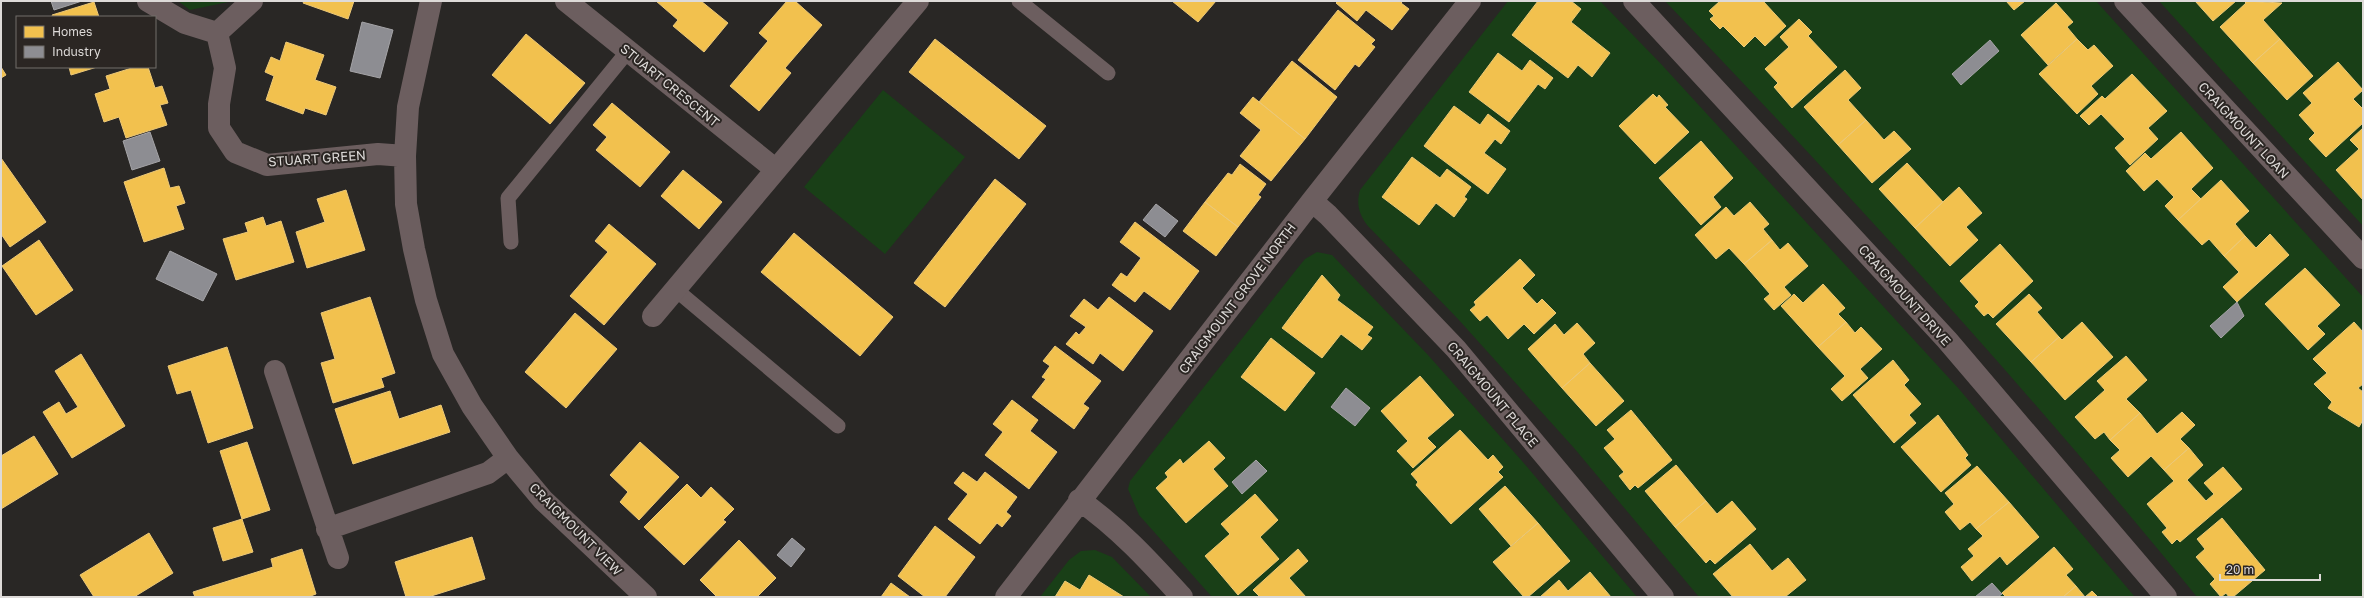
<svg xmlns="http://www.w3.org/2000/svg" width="2364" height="598" viewBox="0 0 2364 598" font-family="'Golos Text',sans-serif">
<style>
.green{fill:#193f17}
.homes{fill:#f2c14e;stroke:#ecc877}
.industry{fill:#8d8d92;stroke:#a5a4a7}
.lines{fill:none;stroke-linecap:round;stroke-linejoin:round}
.lane{stroke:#6c5e5f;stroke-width:15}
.street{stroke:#6c5e5f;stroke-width:22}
.labels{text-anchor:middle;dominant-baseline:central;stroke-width:4;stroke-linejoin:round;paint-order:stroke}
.street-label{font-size:13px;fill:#dddad8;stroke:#2b2623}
</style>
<rect width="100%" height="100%" fill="#292725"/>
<path class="green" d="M178,1H233L190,10Z
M1508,1H1600L1662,65L1959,389L2135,597H1699L1574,448L1458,319L1367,225C1359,214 1356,204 1360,190Z
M1665,1H2096L2363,297V597H2197C2029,390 1849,193 1665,1Z
M2159,1H2363V226Z
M883,90L965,157L885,254L804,187Z
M1317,252L1332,255L1428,355L1522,461L1637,597H1212L1139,515L1128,489L1130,481L1296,270L1305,259Z
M1095,550L1112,557L1151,597H1040L1069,560L1081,551Z"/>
<path class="homes" d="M304,1H354L348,19L303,3Z
M656,1H701L728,23L704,52L673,26L678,20Z
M787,1H795L822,25L785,68L791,73L759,111L730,86L768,41L759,33Z
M1172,1H1216L1198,22Z
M1338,1H1403L1401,3L1409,9L1392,30L1366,10L1357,21L1336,3Z
M1538,1H1571L1581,9L1571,22L1610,53L1592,77L1578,65L1568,78L1512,35Z
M1720,1H1763L1786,26L1765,46L1755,36L1744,47L1723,26L1720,29L1710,19L1714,16L1709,11Z
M2006,1H2025L2014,10Z
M2195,1H2236L2213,21Z
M2244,1L2282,3L2263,20L2280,39L2253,63L2220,27L2246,3Z
M94,2L99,17H53L52,15Z
M2056,3L2073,22L2067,27L2077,39L2048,65L2021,35Z
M1338,10L1375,40L1371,44L1375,47L1359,67L1355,64L1335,90L1298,60Z
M1799,19L1812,32L1808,36L1837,67L1792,108L1774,87L1778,83L1765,69L1789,47L1780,37Z
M526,34L585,83L550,124L492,75Z
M935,39L1046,126L1019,159L909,72Z
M2077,39L2088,50L2094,45L2113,66L2091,86L2098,94L2077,114L2039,74Z
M2280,39L2313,76L2287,100L2253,63Z
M286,42L324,55L315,80L336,87L326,115L305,108L303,114L266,100L274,76L265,72L271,57L280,61Z
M1498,53L1522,71L1530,60L1553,78L1545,89L1538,84L1509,122L1469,92Z
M1292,61L1337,97L1305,139L1259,102Z
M2338,62L2363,90L2353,99L2363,109V123L2326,157L2309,139L2315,133L2299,115L2312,103L2303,93Z
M1,67L6,75L1,78Z
M69,67H97L71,75Z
M135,67H148L155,88L162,86L168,103L160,105L167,125L126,138L119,117L104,122L95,94L110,89L106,76Z
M1845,70L1861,88L1848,100L1866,120L1838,145L1804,107Z
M2132,74L2167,111L2148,128L2158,139L2130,165L2115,148L2125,139L2101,114L2089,125L2080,116L2102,96L2105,99Z
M1653,94L1657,98L1659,95L1668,105L1665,107L1689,132L1655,164L1619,126Z
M1253,97L1305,139L1271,181L1240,156L1261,130L1240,113Z
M612,103L670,152L640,187L596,150L607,137L593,125Z
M1454,106L1480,125L1488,114L1510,131L1501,144L1495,139L1484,153L1506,169L1488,194L1424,146Z
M1866,120L1884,140L1894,131L1911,149L1872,183L1838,145Z
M2363,128V200L2336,170L2359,149L2350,140Z
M2181,132L2213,168L2191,189L2201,199L2178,220L2165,206L2174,197L2157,179L2144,191L2126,171L2145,153L2151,159Z
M1701,141L1733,178L1713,197L1721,207L1701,225L1659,178Z
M1412,157L1440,178L1447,169L1471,187L1464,197L1467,199L1454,217L1436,203L1419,225L1382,197Z
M1,158L46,222L10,247L1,234Z
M1907,163L1943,202L1915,228L1879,189Z
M1240,164L1266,184L1258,195L1261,197L1238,227L1205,202L1228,173L1232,175Z
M164,168L170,188L179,186L185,203L176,206L184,229L144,242L124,182Z
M683,170L722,202L699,229L661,196Z
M995,179L1026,204L945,307L914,283Z
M2221,180L2249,211L2235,224L2245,236L2224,256L2209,239L2202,245L2178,220Z
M1959,187L1982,213L1966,227L1978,240L1950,266L1915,228Z
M346,190L365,250L307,268L296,232L325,222L317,199Z
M1205,202L1238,227L1216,256L1183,231Z
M1750,202L1769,224L1763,229L1772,240L1744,264L1729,248L1716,259L1695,235L1726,207L1734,216Z
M263,217L266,226L281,221L294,262L236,280L223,239L248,232L245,223Z
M1135,222L1199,271L1170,310L1144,291L1135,302L1112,285L1121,273L1127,277L1141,258L1120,242Z
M609,224L656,264L604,325L570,296L608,252L595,241Z
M794,233L893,317L860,356L761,272Z
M2270,234L2289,255L2237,302L2223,287L2239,272L2224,256L2245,236L2256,248Z
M39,240L73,290L36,315L2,266Z
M1772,240L1780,250L1788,243L1808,266L1784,287L1791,295L1774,310L1764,299L1770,294L1744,264Z
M2000,244L2033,281L1993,318L1988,313L1984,316L1975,306L1979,302L1960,281Z
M1520,259L1535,275L1522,288L1537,304L1542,299L1556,313L1534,334L1524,324L1508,339L1487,315L1480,321L1470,310L1476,305L1474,302Z
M2305,268L2340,305L2317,326L2325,334L2308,350L2265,304Z
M1322,275L1340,295L1337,300L1373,327L1367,335L1372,338L1362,350L1341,334L1322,358L1282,328Z
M1823,284L1845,308L1838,314L1846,322L1818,347L1781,306L1794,294L1803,303Z
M2029,294L2042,308L2037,312L2059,337L2031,362L1996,324Z
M370,297L395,373L381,378L384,387L333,403L321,363L335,359L321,313Z
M1109,297L1153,331L1123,371L1100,353L1093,364L1066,344L1076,332L1079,335L1086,327L1070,316L1084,299L1098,310Z
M575,313L617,349L566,408L525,372Z
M1846,322L1855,333L1861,327L1882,349L1860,369L1868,378L1842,401L1831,389L1845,376L1818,347Z
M2082,322L2113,357L2065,400L2031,362L2059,337L2062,340Z
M2354,322L2363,332V384L2358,388L2363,392V420L2359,427L2328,408L2332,402L2314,384L2327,373L2313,359Z
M1577,323L1595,343L1583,354L1590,363L1562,388L1528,349L1555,324L1564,335Z
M1271,338L1315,373L1285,411L1241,377Z
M1055,346L1101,381L1083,404L1089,408L1074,429L1032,397L1046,379L1042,377L1050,366L1043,361Z
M227,347L253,428L208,443L191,390L177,394L168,366Z
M81,354L125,426L72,458L43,412L59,402L66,414L78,407L55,371Z
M2126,356L2147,380L2126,399L2140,413L2110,440L2104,432L2095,439L2075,417L2105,390L2097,381Z
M1893,360L1909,380L1904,385L1921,404L1909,415L1916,423L1894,443L1853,395Z
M1590,363L1624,401L1596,426L1562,388Z
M1420,376L1454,415L1427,438L1436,447L1413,468L1397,451L1408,441L1381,411Z
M390,391L399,419L441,405L450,432L353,464L335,409Z
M1012,400L1038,420L1030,431L1057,452L1029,489L985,455L1003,432L993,424Z
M1631,410L1672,460L1638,488L1635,485L1630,490L1619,476L1624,472L1604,448L1615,439L1607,430Z
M2182,412L2195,425L2180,439L2189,448L2164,470L2151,456L2128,477L2111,458L2120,450L2110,440L2140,413L2157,434Z
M1938,415L1968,455L1965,458L1971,465L1941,492L1901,447Z
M1460,430L1488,460L1493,455L1503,467L1498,472L1503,477L1451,524L1416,485L1418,482L1411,474Z
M34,436L58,474L1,509V456Z
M1209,441L1225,458L1213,469L1228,486L1186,523L1156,488L1168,477L1165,473L1180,459L1183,464Z
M247,442L270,510L242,519L220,451Z
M640,442L679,477L639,520L620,502L628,492L610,475Z
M2189,448L2203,465L2187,480L2206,501L2214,494L2204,483L2223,467L2242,489L2180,542L2177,539L2172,544L2162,532L2167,528L2147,504L2174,481L2164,470Z
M1676,465L1706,501L1675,527L1645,491Z
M1977,466L2009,502L1976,529L1970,522L1960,530L1945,512L1954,504L1945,493Z
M963,472L977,482L985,472L1017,497L1006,512L1011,516L1002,527L997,523L980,544L948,519L968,494L954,483Z
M687,484L701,498L711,487L734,509L723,520L726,522L684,565L644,527Z
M1505,486L1538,523L1511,546L1479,509Z
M1255,494L1278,520L1260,537L1279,559L1238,595L1205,556L1230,534L1221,524Z
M1706,501L1717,514L1732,501L1756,529L1715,564L1710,559L1706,563L1675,527Z
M2009,502L2039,537L2007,565L2000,556L1972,581L1961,567L1974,556L1968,549L1983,536L1976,529Z
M2222,518L2265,570L2233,597H2229L2226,593L2221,597L2210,584L2215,579L2196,557L2205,549L2197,539Z
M242,519L253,552L223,561L213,528Z
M1538,523L1570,561L1528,597H1524L1493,562Z
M935,526L975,557L945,597H925L898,576Z
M149,533L173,573L134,597H94L80,575Z
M472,537L485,579L428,597H406L395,562Z
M739,540L776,578L757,597H717L700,580Z
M1750,544L1772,571L1788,558L1806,580L1785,597H1733L1713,574Z
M2054,547L2073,569L2066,575L2076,586L2063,597H2006L2002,593Z
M302,549L316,594L308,597H195L193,592L273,567L271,559Z
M1298,549L1308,561L1289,578L1306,597H1260L1253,590Z
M1590,572L1611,597H1540L1559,580L1568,591Z
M1089,575L1124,597H1055L1065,581L1080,590Z
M891,583L910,597H881Z
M2076,586L2085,597H2063Z
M2092,591L2098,597H2085Z"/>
<path class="industry" d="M51,1H82L54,10Z
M362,22L393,30L380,78L350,71Z
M1990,40L1999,51L1961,85L1952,74Z
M150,132L160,161L132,170L123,141Z
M1156,204L1178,221L1165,237L1143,220Z
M170,251L217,274L203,301L156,279Z
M2237,302L2244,316L2221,338L2210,326Z
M1346,388L1370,408L1355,426L1331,407Z
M1256,460L1267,471L1242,494L1232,482Z
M792,538L805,549L791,567L777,555Z
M1992,583L2002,594L1998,597H1975Z"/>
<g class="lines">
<path class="lane" d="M1019,1L1108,73
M511,242L508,198L628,51
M675,289L838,426"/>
<path class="street" d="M148,1L185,23L217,33
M431,1L408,107L405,156L406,204L414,249L426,300L443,354L472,406L508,458L543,500L646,597
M566,1L775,169
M1634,1L1947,340L2166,597
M2125,1L2363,258
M217,33L225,68L219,104V128L235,152L267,165L378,154L405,156
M217,33L252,1
M1312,201L1328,215L1456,349L1663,597
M653,316L918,1
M275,371L338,558
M1079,500C1119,528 1149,561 1182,597
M327,529L488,473L508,458
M1006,597L1312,201L1470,1"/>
</g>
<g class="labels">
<g class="street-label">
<text transform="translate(670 85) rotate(39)">STUART CRESCENT</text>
<text transform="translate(2244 130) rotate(47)">CRAIGMOUNT LOAN</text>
<text transform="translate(317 158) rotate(-4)">STUART GREEN</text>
<text transform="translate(1905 295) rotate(48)">CRAIGMOUNT DRIVE</text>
<text transform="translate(1237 298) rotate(-53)">CRAIGMOUNT GROVE NORTH</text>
<text transform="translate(1493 394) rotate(50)">CRAIGMOUNT PLACE</text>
<text transform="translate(576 529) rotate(45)">CRAIGMOUNT VIEW</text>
</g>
</g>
<rect width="2364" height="598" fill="none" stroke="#dddad8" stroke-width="4"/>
<rect x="16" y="16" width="140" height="52" fill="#2b2623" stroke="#726e6b"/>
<rect x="24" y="26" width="20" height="12" fill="#f2c14e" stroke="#726e6b"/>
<text x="52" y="36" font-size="12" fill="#dddad8">Homes</text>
<rect x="24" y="46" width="20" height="12" fill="#8d8d92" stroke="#726e6b"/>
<text x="52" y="56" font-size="12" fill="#dddad8">Industry</text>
<path d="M2220 574v6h100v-6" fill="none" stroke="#dddad8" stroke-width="2"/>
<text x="2226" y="574" font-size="12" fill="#dddad8" stroke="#2b2623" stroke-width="3" paint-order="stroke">20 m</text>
</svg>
